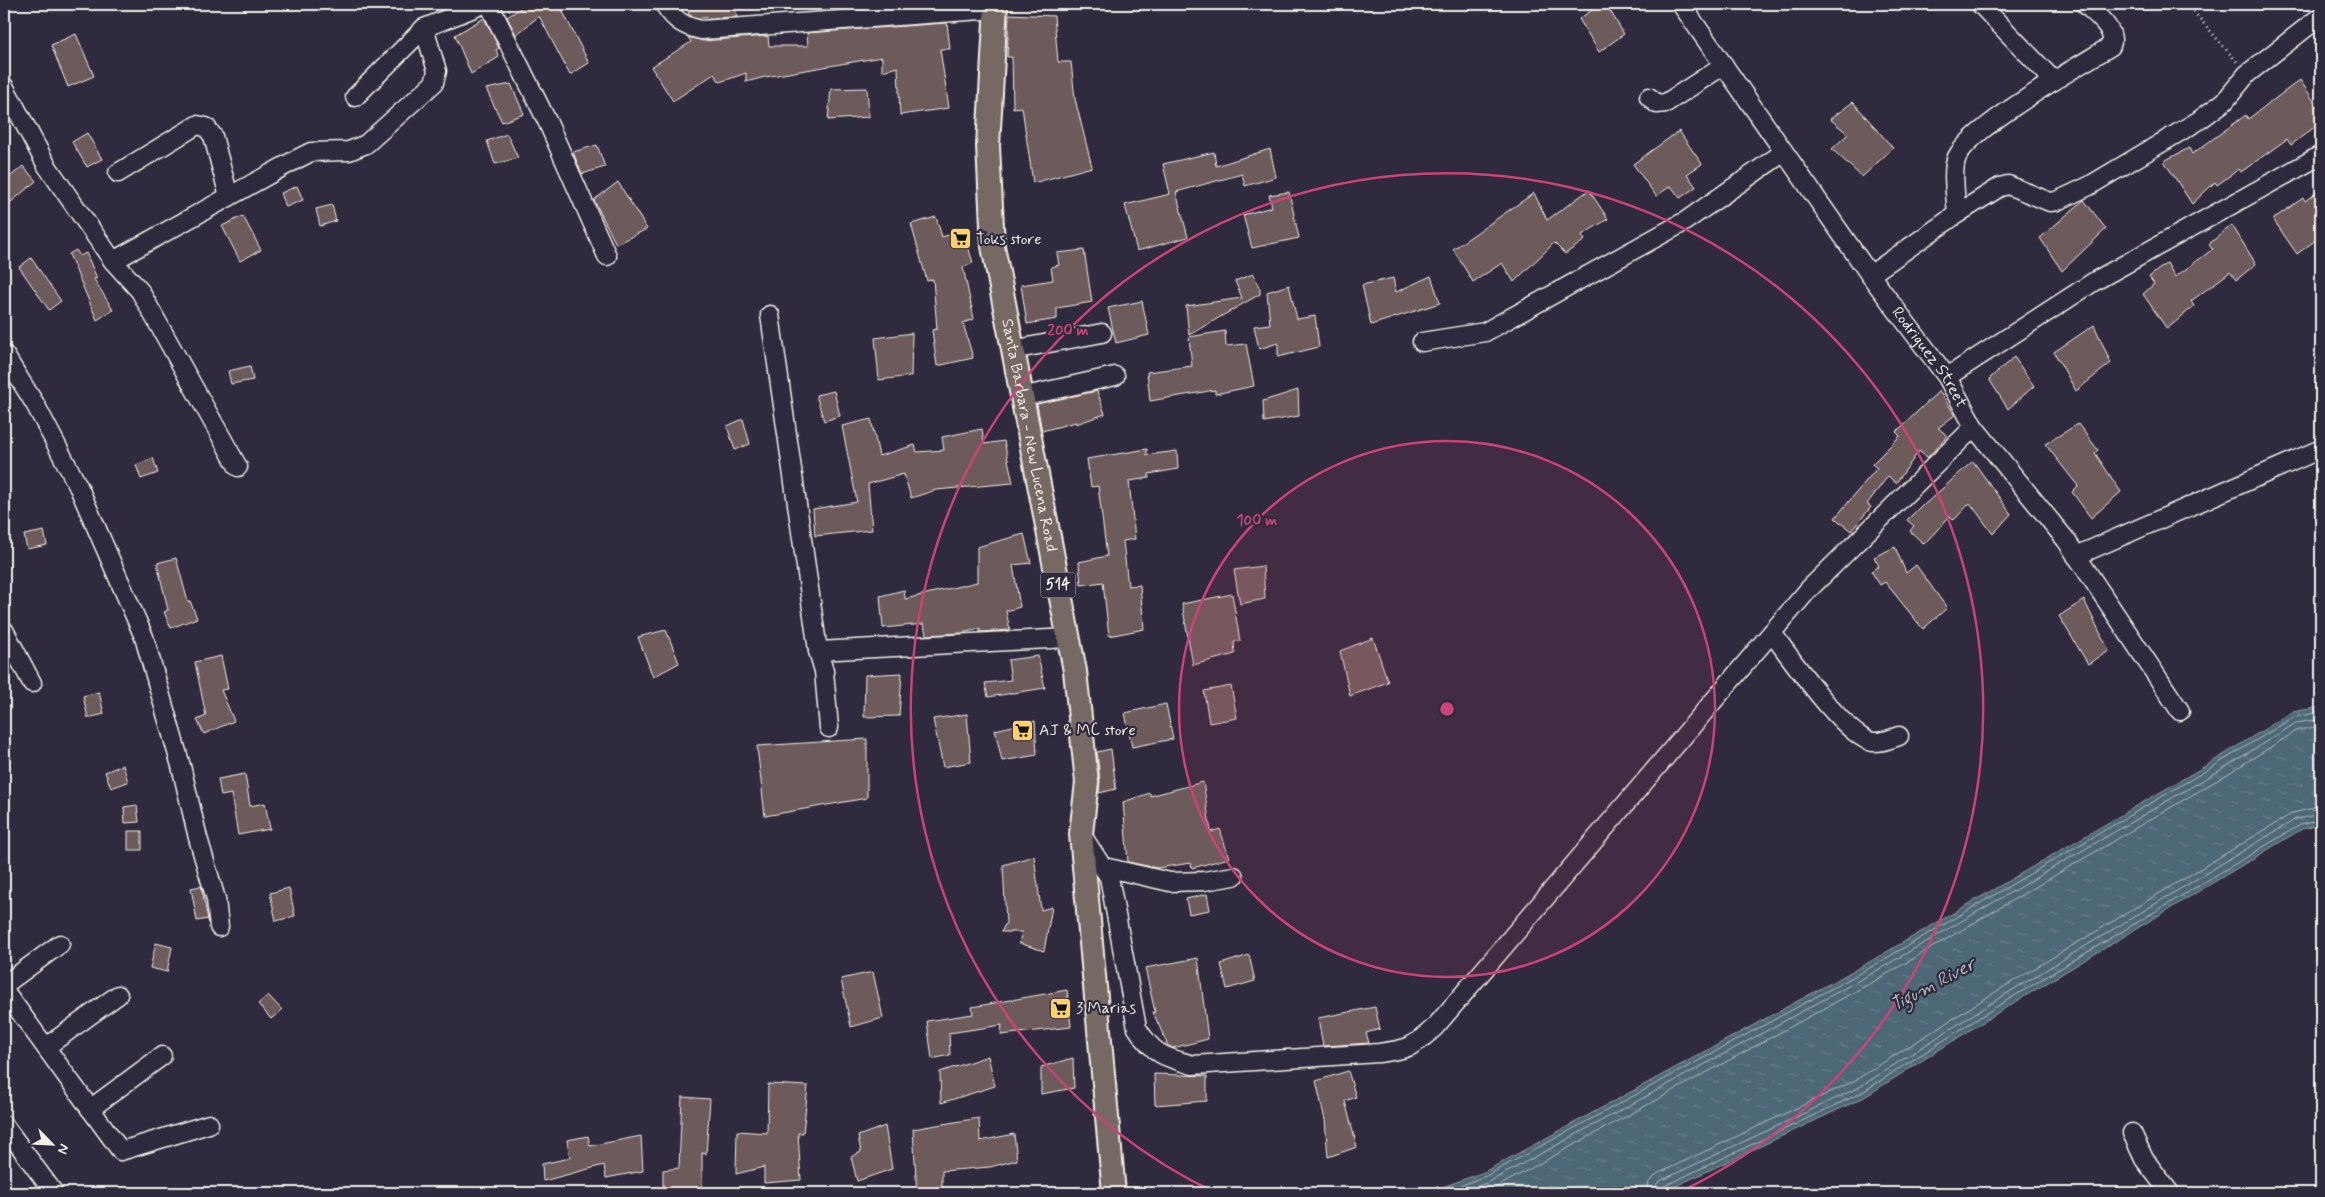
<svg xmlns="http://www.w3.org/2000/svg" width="2325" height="1197" viewBox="0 0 2325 1197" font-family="Mynerve,sans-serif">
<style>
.water{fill:url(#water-ripples);stroke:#909ea4}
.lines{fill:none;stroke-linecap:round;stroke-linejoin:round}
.shore{stroke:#b2babb;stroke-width:1}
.building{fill:#6d5a5a;stroke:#f4f1e8}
.minor-casing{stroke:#f4f1e8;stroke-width:21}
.major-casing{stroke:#f4f1e8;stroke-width:26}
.path{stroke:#f4f1e8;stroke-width:3;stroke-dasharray:1 4;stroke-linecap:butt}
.minor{stroke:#2f2a3d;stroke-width:18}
.major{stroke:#766964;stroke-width:22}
.ring{fill:none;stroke:#cc4377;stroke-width:2.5}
.labels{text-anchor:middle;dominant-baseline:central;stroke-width:4.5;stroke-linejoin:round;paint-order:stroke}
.shield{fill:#2f2a3d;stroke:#b9b5b5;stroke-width:1}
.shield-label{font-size:15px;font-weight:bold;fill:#f4f1e8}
.poi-label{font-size:16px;fill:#f4f1e8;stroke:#2f2a3d;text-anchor:start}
.street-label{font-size:16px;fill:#f4f1e8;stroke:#2f2a3d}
.water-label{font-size:18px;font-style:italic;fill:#b2babb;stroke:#2f2a3d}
.centre{fill:#cc4377;stroke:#2f2a3d;stroke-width:2.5}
.ring-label{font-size:15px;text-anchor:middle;font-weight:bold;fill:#cc4377;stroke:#2f2a3d;stroke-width:4.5;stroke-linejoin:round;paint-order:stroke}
</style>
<defs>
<pattern id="water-ripples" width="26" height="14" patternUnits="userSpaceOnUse" patternTransform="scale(1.25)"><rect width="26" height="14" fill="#4e6777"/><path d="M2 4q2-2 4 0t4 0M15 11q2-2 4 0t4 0" fill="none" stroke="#687d8a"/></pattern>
</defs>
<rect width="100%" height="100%" fill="#2f2a3d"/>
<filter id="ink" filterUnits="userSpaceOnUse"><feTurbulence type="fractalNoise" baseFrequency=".02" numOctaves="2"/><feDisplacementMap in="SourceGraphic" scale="10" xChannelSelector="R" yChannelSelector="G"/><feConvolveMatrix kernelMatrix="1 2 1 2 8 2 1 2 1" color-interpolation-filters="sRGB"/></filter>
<g filter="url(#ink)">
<path class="water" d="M2321,707V825L2302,829L2002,1010L1863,1098L1661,1193H1426L1484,1172L1871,961L2212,762L2292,712Z"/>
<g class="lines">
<path class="shore" d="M1441,1193L1486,1176L1873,966L2214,766L2294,717L2321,712
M1459,1193L1489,1182L1876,971L2217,772L2296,723L2321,719
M1481,1193L1493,1189L1880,978L2221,778L2298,730L2321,726
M1646,1193L1649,1182L1657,1174L1854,1081L1992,994L2293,813L2321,806
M1654,1193L1655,1186L1660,1181L1858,1088L1996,1000L2296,819L2321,814
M1660,1193L1664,1186L1861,1093L1999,1005L2300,825L2321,820"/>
</g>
<path class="building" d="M527,4H559L589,63L570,75L539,16L516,35L507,17Z
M686,4H734L737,17L698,18L689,15Z
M1601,4H1606L1624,34L1599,52L1579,19Z
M1009,14L1054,16L1058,62H1071L1075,99L1092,167L1033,183L1022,107L1013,108L1012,57H1007Z
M484,18L499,48L496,50L499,57L471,74L455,35Z
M947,23L950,49H940L949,108L900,115L898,67L882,71V57L765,77L746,82V73L720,82L714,74L673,101L651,67L691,42L688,37L703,41L768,36L769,46H808L807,33Z
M76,34L94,76L68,87L51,45Z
M2300,80L2321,112V122L2291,145L2287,139L2241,172L2239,169L2217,185L2215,182L2192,204L2164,161L2189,148L2192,154L2246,115L2248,119Z
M511,84L524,114L502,122L486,89Z
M867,88L869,117L828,120L831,89Z
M1853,102L1893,148L1862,177L1832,149L1848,134L1830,119Z
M1679,131L1702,164L1687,174L1696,187L1680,198L1671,186L1656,196L1633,164Z
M87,133L102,159L87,167L72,142Z
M507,134L518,158L495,164L487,141Z
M597,145L605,167L582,174L573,152Z
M1270,149L1276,177L1245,186L1242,174L1176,192L1188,237L1137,251L1125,205L1170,194L1163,164L1214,152L1216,166Z
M23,166L36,181L4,208V182Z
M618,182L647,229L616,244L594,200Z
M297,186L303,200L286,207L281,193Z
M2321,189V236L2297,254L2273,219L2303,198L2305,201Z
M1589,190L1608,219L1582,235L1585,240L1565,254L1554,243L1514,282L1502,263L1473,282L1453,249L1534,193L1547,220Z
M1289,192L1299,238L1252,248L1243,215L1272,207L1269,195Z
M2084,200L2106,229L2062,271L2040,238Z
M332,205L336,221L320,226L316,209Z
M243,216L261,250L240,261L222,226Z
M936,217L942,237L963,230L973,263L963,267L974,319L963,323L973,358L937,366L932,330L937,329L933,279L927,281L911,224Z
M2232,225L2256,264L2236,280L2230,272L2191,301L2194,306L2167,329L2143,294L2154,284L2149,277L2167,263L2175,277L2213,249L2209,244Z
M76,250L80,256L86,253L97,278L94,279L113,310L97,320L69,254Z
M1084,250L1092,302L1057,308V319L1027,324L1021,285L1053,280L1051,267L1059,265L1057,253Z
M31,258L61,301L49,310L19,267Z
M1253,274L1260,289V294L1189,335L1186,306L1242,298L1235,281Z
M1431,276L1440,303L1371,325L1362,285L1393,278L1396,292Z
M1289,285L1297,319L1315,316L1319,347L1278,357V343L1259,349L1254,326L1270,324L1267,292Z
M1142,301L1149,335L1116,343L1108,308Z
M2094,325L2111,363L2076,391L2054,352Z
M1225,331L1226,346L1246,344L1254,386L1215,394V390L1150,401L1147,372L1192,366L1189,337Z
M912,333L911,376L879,380L875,338Z
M2014,357L2034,386L2008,409L1989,379Z
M250,366L253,380L231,384L228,371Z
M1298,390L1299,416L1264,422L1263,401Z
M834,391L840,416L824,421L816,395Z
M1097,391L1105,414L1076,424V422L1042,431L1037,404Z
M1939,391L1955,415L1938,428L1948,436L1927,458L1919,451L1896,483L1888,476L1867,504L1871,507L1851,531L1835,518L1877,468L1872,464L1900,436L1896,432Z
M743,419L750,444L735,450L727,426Z
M871,419L879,456L915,445L917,452L944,450L942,437L982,429L984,444L1004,441L1013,483L936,490L911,498L904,474L868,484L872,530L815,536L813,509L857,502L842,426Z
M2078,424L2098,450L2095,453L2121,492L2091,518L2072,492L2078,486L2045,444Z
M1147,449V455L1177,451L1178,469L1149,474V478L1129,481L1135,539L1123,541L1128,586L1140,585L1144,629L1109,636L1103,582L1081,585L1079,562L1107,556L1098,486L1091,487L1087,459Z
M153,458L158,473L141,479L136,465Z
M1973,461L2011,514L1993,534L1970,503L1954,520L1950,516L1924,544L1910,531L1914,526L1907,520L1923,504L1924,505Z
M44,531L47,545L27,549L24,535Z
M1024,534L1031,563L1013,565L1020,607L1006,611L1010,630L980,632V629L961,633L926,635L924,624L883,628L880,596L904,590L905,599L977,582V547Z
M1895,547L1906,573L1916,565L1947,608L1923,629L1885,582L1880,585L1871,571L1879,566L1874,557Z
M176,558L188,602L190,601L197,618L171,628L164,612L168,610L157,563Z
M1263,566L1265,599L1240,604L1234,570Z
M1232,594L1240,641L1234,642L1235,654L1193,665L1182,604Z
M2084,600L2109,651L2088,664L2059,616Z
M666,630L679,663L653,677L638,637Z
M1373,638L1388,682L1350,696L1340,651Z
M221,656L228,689L221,690L234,721L204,734L197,720L206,716L195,662Z
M1038,656L1045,688L988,697L985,683L1011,680L1008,660Z
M902,673L899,716L864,717L865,675Z
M1231,686L1237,718L1209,723L1204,691Z
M99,692L104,714L88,718L83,696Z
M1166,704L1173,739L1132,747L1125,713Z
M967,714L971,762L943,767L933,719Z
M1035,721L1037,755L1002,761L995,730Z
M867,739V798L765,816L757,746Z
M1111,749L1116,789L1099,793L1100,781L1097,752Z
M123,765L128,782L111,788L105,772Z
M245,774L250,806L265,803L270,829L238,835L231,794L221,796L218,779Z
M1203,782L1211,832L1220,829L1229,858L1192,868L1191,863L1157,868L1128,862L1123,802L1150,793V796Z
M137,805L139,822L125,823L124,807Z
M128,831H142V850H128Z
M1034,856L1041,910L1052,907L1044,951L1019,943L1022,932H1001L1006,923L1003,865Z
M201,886L208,919L197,921L191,888Z
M289,888L295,916L276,921L270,893Z
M1207,894L1210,910L1189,914L1186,899Z
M156,943L172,947L167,972L150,968Z
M1249,955L1255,981L1227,989L1221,964Z
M1198,958L1208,1039L1173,1048L1168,1046L1153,1012H1155L1145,968Z
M873,972L883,1018L851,1027L841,979Z
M1067,990L1071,1027L1001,1035L1002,1025L949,1033L950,1055L932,1059L927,1021L973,1014L972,1007Z
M268,995L282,1010L271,1019L258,1004Z
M1375,1007L1380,1029L1366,1033L1369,1043L1323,1046L1318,1018Z
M988,1056L995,1086L941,1103L940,1072Z
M1073,1058L1074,1088L1041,1094V1067Z
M1348,1071L1356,1097L1345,1101L1357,1147L1328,1157L1325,1120L1316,1081Z
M1154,1074L1207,1076V1101L1155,1105Z
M768,1084L808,1086L803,1133H798L801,1180L764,1183V1167L736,1174L737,1131L767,1133Z
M682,1097L710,1099L706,1154L702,1153V1193H663V1170L679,1168Z
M979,1118L980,1141L1014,1134L1017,1160L990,1167L942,1171V1193H917L913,1129Z
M885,1126L892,1169L857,1181L851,1157L861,1152L858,1136Z
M588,1136L590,1146L641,1136L643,1171L606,1178L604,1165L543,1181L542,1164L570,1158L567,1140Z"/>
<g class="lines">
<defs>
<g id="minor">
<path d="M489,4L548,123L607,256"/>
<path d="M664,4C674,20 684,27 702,30L996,9"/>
<path id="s1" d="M1681,4L1870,275L1947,377L1974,427L2066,540L2180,711"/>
<path d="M1980,4L2054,81"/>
<path d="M4,86L47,166L113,261L140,291L238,467"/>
<path d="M355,97L424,28L484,4"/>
<path d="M1649,97L1657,104L1666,103L1724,65"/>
<path d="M118,173L197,125L206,127L213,136L229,197"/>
<path d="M1957,214C1956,199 1951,170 1957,157C1971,127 2079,66 2111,46C2117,29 2095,14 2085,4"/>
<path d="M113,261L297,159L311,152L349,151L366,144L434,83L437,71L424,28"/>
<path d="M1870,275L1957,214L2000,187L2008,185L2050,202L2057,201L2089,186L2198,121L2225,101L2247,74L2321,16"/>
<path d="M770,315L818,651"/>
<path d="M1422,342L1485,332L1684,222L1784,152"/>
<path d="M1012,350L1102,333"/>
<path d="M4,354L35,404L79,488L144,637L181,766L198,838L216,899L219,927"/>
<path d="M1947,377L2095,281L2321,155"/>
<path d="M1021,397L1115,376"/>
<path d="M2076,556L2321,449"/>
<path d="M4,630L32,683"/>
<path d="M1772,633C1790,657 1846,738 1873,742C1882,743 1890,739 1899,736"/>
<path d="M829,728L824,671L818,651L1069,638"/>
<path d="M1081,834L1109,877L1137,1028C1154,1055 1164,1057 1193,1065L1379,1053C1409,1049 1412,1048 1435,1027L1809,589L1974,427"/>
<path d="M1104,867L1170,882L1204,881L1234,876"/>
<path d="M4,985L60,944"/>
<path d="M4,990L121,1151L209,1124"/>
<path d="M46,1047L118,995"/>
<path d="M90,1109L162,1056"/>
<path d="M4,1125L54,1193"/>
<path d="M2132,1133L2144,1159L2170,1193"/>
</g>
<g id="major">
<path id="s2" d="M996,4L988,146L993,246L1075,671L1087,782L1081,834L1114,1193"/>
</g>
</defs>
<use href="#minor" class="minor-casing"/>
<use href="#major" class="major-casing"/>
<path class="path" d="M2187,4L2237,62"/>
<use href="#minor" class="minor"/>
<use href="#major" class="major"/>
</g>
</g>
<circle cx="1447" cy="709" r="268" fill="#cc4377" fill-opacity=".12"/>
<g class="ring">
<circle cx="1447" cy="709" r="268"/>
<path d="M1216 1193A536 536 0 1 1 1678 1193"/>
</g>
<defs>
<symbol id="supermarket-square" viewBox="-11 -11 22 22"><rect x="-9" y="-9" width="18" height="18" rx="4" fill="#ffd166" stroke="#2f2a3d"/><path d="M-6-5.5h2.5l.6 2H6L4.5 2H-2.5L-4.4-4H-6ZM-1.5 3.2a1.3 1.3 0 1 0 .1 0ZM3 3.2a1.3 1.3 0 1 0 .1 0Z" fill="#111"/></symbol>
</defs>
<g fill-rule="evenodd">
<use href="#supermarket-square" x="948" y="226" width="25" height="25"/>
<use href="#supermarket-square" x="1010" y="718" width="25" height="25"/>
<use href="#supermarket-square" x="1048" y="996" width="25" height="25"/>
</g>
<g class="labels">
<rect class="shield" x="1040.5" y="572.5" width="35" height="25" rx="4"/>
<g class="shield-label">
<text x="1058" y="585">514</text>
</g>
<g class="poi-label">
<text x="976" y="239">Toks store</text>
<text x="1039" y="730">AJ &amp; MC store</text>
<text x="1076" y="1008">3 Marias</text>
</g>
<g class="street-label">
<text stroke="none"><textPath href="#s1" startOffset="432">Rodriguez Street</textPath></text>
<text stroke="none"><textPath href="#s2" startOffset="435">Santa Barbara - New Lucena Road</textPath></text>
</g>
<g class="water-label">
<text transform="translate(1933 985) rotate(-28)">Tigum River</text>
</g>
</g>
<circle cx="1447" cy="709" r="8" class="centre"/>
<g class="ring-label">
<text x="1068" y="335">200 m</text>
<text x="1257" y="525">100 m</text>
</g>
<rect width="2325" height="1197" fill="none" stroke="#2f2a3d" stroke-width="20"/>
<rect x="10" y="10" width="2305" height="1177" fill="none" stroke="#f4f1e8" stroke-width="2" filter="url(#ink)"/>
<g transform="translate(52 1144) rotate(114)" stroke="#2f2a3d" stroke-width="4" paint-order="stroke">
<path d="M0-4L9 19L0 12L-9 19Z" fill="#f4f1e8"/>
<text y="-8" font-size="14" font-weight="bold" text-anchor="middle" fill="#f4f1e8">N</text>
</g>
</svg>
